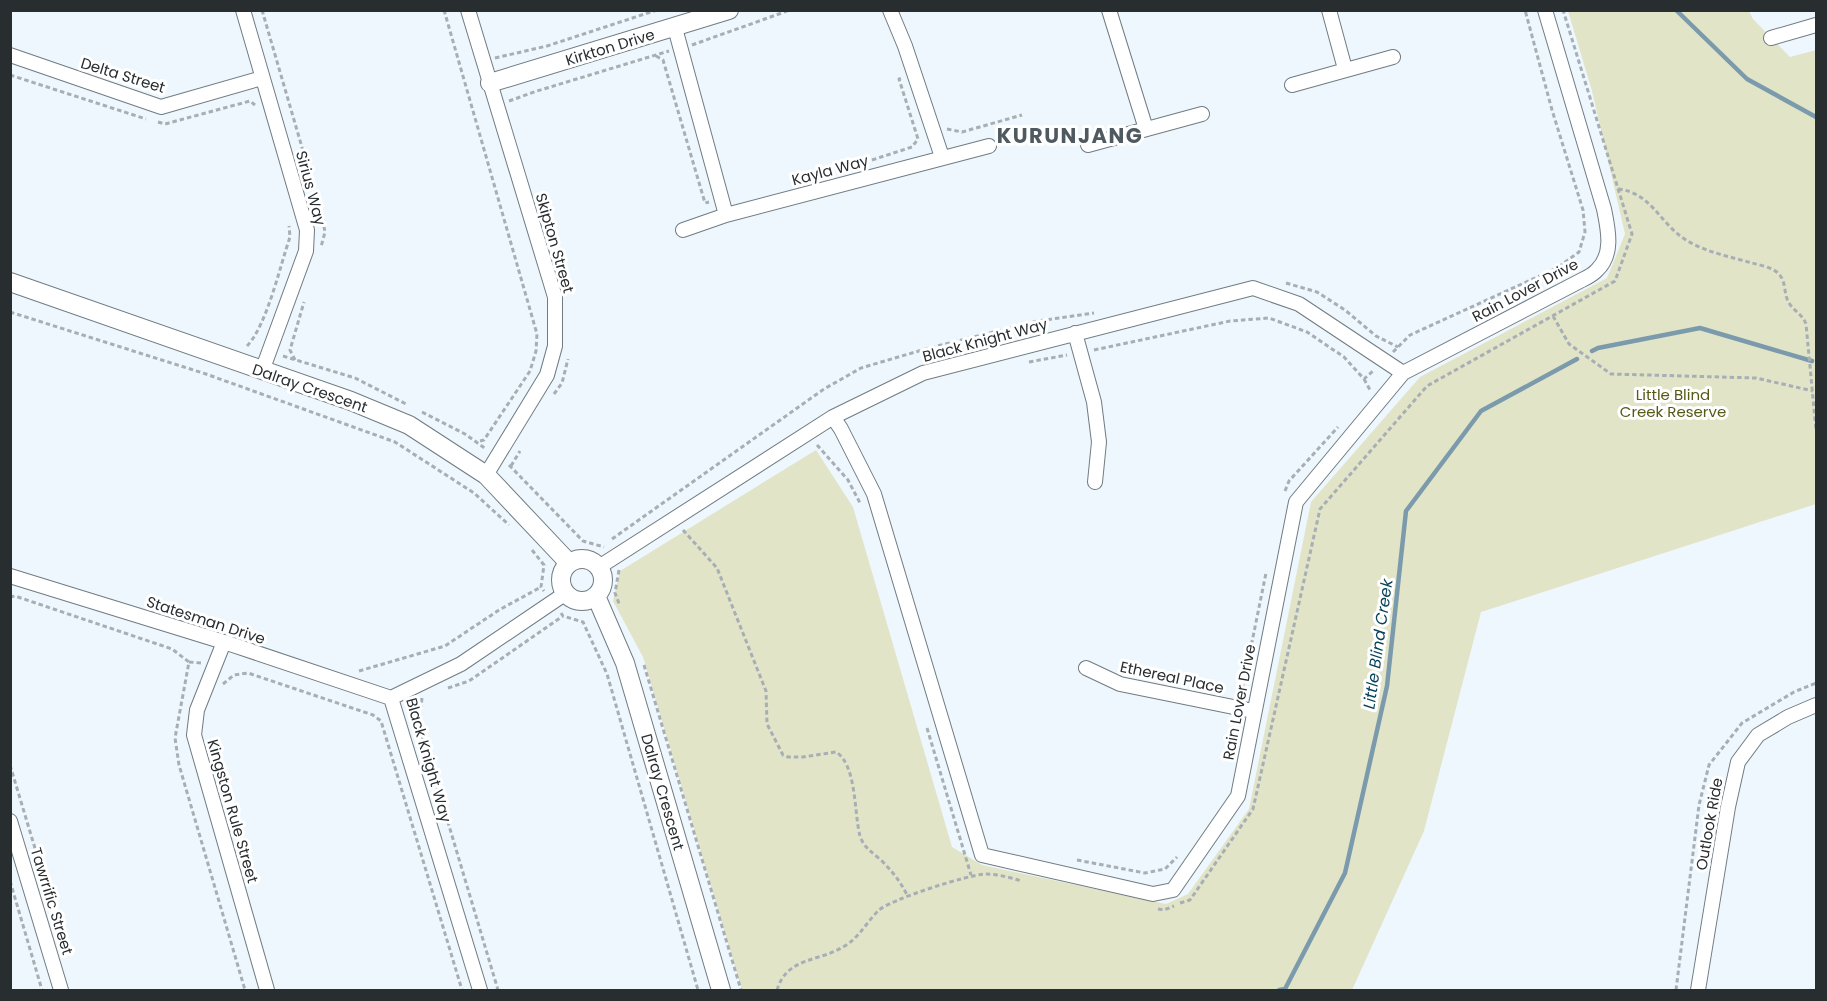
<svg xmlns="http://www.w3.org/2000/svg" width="1827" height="1001" viewBox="0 0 1827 1001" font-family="Poppins,sans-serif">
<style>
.green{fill:#e2e4c8}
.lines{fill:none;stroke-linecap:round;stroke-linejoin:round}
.stream{stroke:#7b9bad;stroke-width:4.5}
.minor-casing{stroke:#707c82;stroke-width:16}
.tertiary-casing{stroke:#707c82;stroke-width:20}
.path{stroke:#a7afb4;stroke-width:3;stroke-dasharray:4.5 3;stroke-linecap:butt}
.minor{stroke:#fff;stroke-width:14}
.tertiary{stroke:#fff;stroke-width:18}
.labels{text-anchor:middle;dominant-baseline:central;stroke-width:6;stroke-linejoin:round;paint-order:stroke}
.street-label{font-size:15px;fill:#282d30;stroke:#fff}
.park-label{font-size:15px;fill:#575915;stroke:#fff}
.water-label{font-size:16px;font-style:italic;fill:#07425b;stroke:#fff}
.district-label{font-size:21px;font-weight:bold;letter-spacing:1.5px;fill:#4f5a60;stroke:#fff}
</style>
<rect width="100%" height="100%" fill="#edf7fd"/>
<path class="green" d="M1568,11H1749L1753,19L1790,57L1816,50V504L1481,612L1424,831L1352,990H742L643,657L613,601L620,571L816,450L853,507L952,847L982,865L1166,904L1188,894L1249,809L1311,502L1420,377L1607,278L1625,234L1592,91Z"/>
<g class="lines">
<path class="stream" d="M1676,10L1747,79L1816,117
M1592,351L1598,348L1700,328L1812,361
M1279,990L1285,989L1345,873L1387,686L1406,511L1481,411L1577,359"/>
<defs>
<path id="minor" d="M243,10L307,230L306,251L262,371
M468,10L555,297V346L547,375L486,475
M890,10L905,46L942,157
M1109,10L1146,129
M1329,10L1345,69
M675,28L726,215
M1771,38L1816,25
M10,55L161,107L262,78
M1292,85L1393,57
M1088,145L1202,114
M683,230L726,215L989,146
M1075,333L1094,402L1099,442L1095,482
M833,417L841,429L874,494L982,855L1153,894L1173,890L1238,796L1296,502L1403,373L1580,281C1586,278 1593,275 1597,270C1614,254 1608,229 1604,209L1545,10
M599,567L833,417L923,373L1253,288L1299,304L1403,373
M10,576L224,642L391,698
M224,642L197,710L194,735L267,990
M1086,668L1120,684L1253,711
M10,821L61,990
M480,990L391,698L461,664L566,593
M1698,990L1728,807L1738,762L1758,735L1788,717L1816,705"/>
<path id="tertiary" d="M490,83L729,10
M10,282L351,401L409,425L486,475L569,563
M561 580a21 21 0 1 1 42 0a21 21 0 1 1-42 0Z
M596,596L625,663L721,990"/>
</defs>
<use href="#minor" class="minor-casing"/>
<use href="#tertiary" class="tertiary-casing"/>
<path class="path" d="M262,10L322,216L325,232L321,247
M444,10L537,334L536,351L530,371L484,440L476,442
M692,45L790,10
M656,56L663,60L705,203L709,202
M495,58L547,46L657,10
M10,75L146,119
M509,101L537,91L669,51
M158,122L165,124L250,101L255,105
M947,129L962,132L1022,115
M872,160L912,147L918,139L899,79L901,78
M1618,189C1652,193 1659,223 1686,240C1705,252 1731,257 1752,263C1760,265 1771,267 1778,273C1787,282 1783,293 1789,303C1794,311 1803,315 1806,324L1816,430
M1286,283L1317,292L1345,310L1376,336L1398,347
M10,312L206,374L395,442L474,493L509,525
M1553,316L1569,344L1611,374L1756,378L1813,391
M247,346C267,325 280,266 290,237L289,226
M1094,350L1230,321L1269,318L1307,332L1344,357L1364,379L1373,371
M1393,352L1410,335L1557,268L1579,252L1585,232L1583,210L1552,110L1525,10
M283,356L355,378L408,405
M295,360L290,350L304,302
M1029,362L1067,355
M1364,379L1370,390
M554,394L562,383L568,359
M422,412L465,434L486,449
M817,445L848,480L860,503
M509,465L583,541L604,547
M511,466L520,451
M1285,491L1289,481L1338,427
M683,530L717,568L766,691L767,724L783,755L788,757H803L836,752C857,765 854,814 860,836C864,848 872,852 881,860C892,871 901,882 908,897
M612,539L824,389L861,368L929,348L1038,321L1094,313
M532,550L544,565L541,587L544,591
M619,570L615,593L620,606
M10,597L15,596L172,649L189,662L175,738L179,765L245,990
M561,613L563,616L583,622L607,674L698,990
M189,662L201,663
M644,665L741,990
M359,671L445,646L499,610L541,587
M223,684L234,675L248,673L373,715L381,721L462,990
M448,688L469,681L563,616
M1241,696L1266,573
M422,698L419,725L498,990
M927,728L971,875
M1232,746L1236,720
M10,765L49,895
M1077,860L1145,873L1165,869L1177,857
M10,881L42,990
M1180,903L1190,900L1253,809L1320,509L1427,386L1615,281L1632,234L1563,10
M1158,909L1164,910L1174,906
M777,990C787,957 818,962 843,947C859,938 866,923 878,911C888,900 970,874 986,874C998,874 1011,878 1022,881
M1676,990L1699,805L1709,765L1742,723L1794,692L1816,683"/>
<use href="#minor" class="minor"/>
<use href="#tertiary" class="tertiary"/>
</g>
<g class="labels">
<g class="street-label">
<text transform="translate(610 47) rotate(-17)">Kirkton Drive</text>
<text transform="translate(123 75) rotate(17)">Delta Street</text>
<text transform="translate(830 170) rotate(-15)">Kayla Way</text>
<text transform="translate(311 188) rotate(75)">Sirius Way</text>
<text transform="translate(555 243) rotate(74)">Skipton Street</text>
<text transform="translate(1525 290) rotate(-28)">Rain Lover Drive</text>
<text transform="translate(985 340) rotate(-15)">Black Knight Way</text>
<text transform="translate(310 388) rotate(19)">Dalray Crescent</text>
<text transform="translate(206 620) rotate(18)">Statesman Drive</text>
<text transform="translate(1172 677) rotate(12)">Ethereal Place</text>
<text transform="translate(1239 702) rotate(-79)">Rain Lover Drive</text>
<text transform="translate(429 760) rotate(74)">Black Knight Way</text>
<text transform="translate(663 792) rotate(74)">Dalray Crescent</text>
<text transform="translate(233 811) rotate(74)">Kingston Rule Street</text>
<text transform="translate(1709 824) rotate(-80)">Outlook Ride</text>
<text transform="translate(52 901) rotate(73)">Tawrrific Street</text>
</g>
<g class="park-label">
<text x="1673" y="394">Little Blind<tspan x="1673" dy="17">Creek Reserve</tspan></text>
</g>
<g class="water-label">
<text transform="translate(1378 644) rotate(-82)">Little Blind Creek</text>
</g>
<g class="district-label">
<text x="1070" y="135">KURUNJANG</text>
</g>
</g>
<rect width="1827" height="1001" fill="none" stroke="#282d30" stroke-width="24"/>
</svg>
